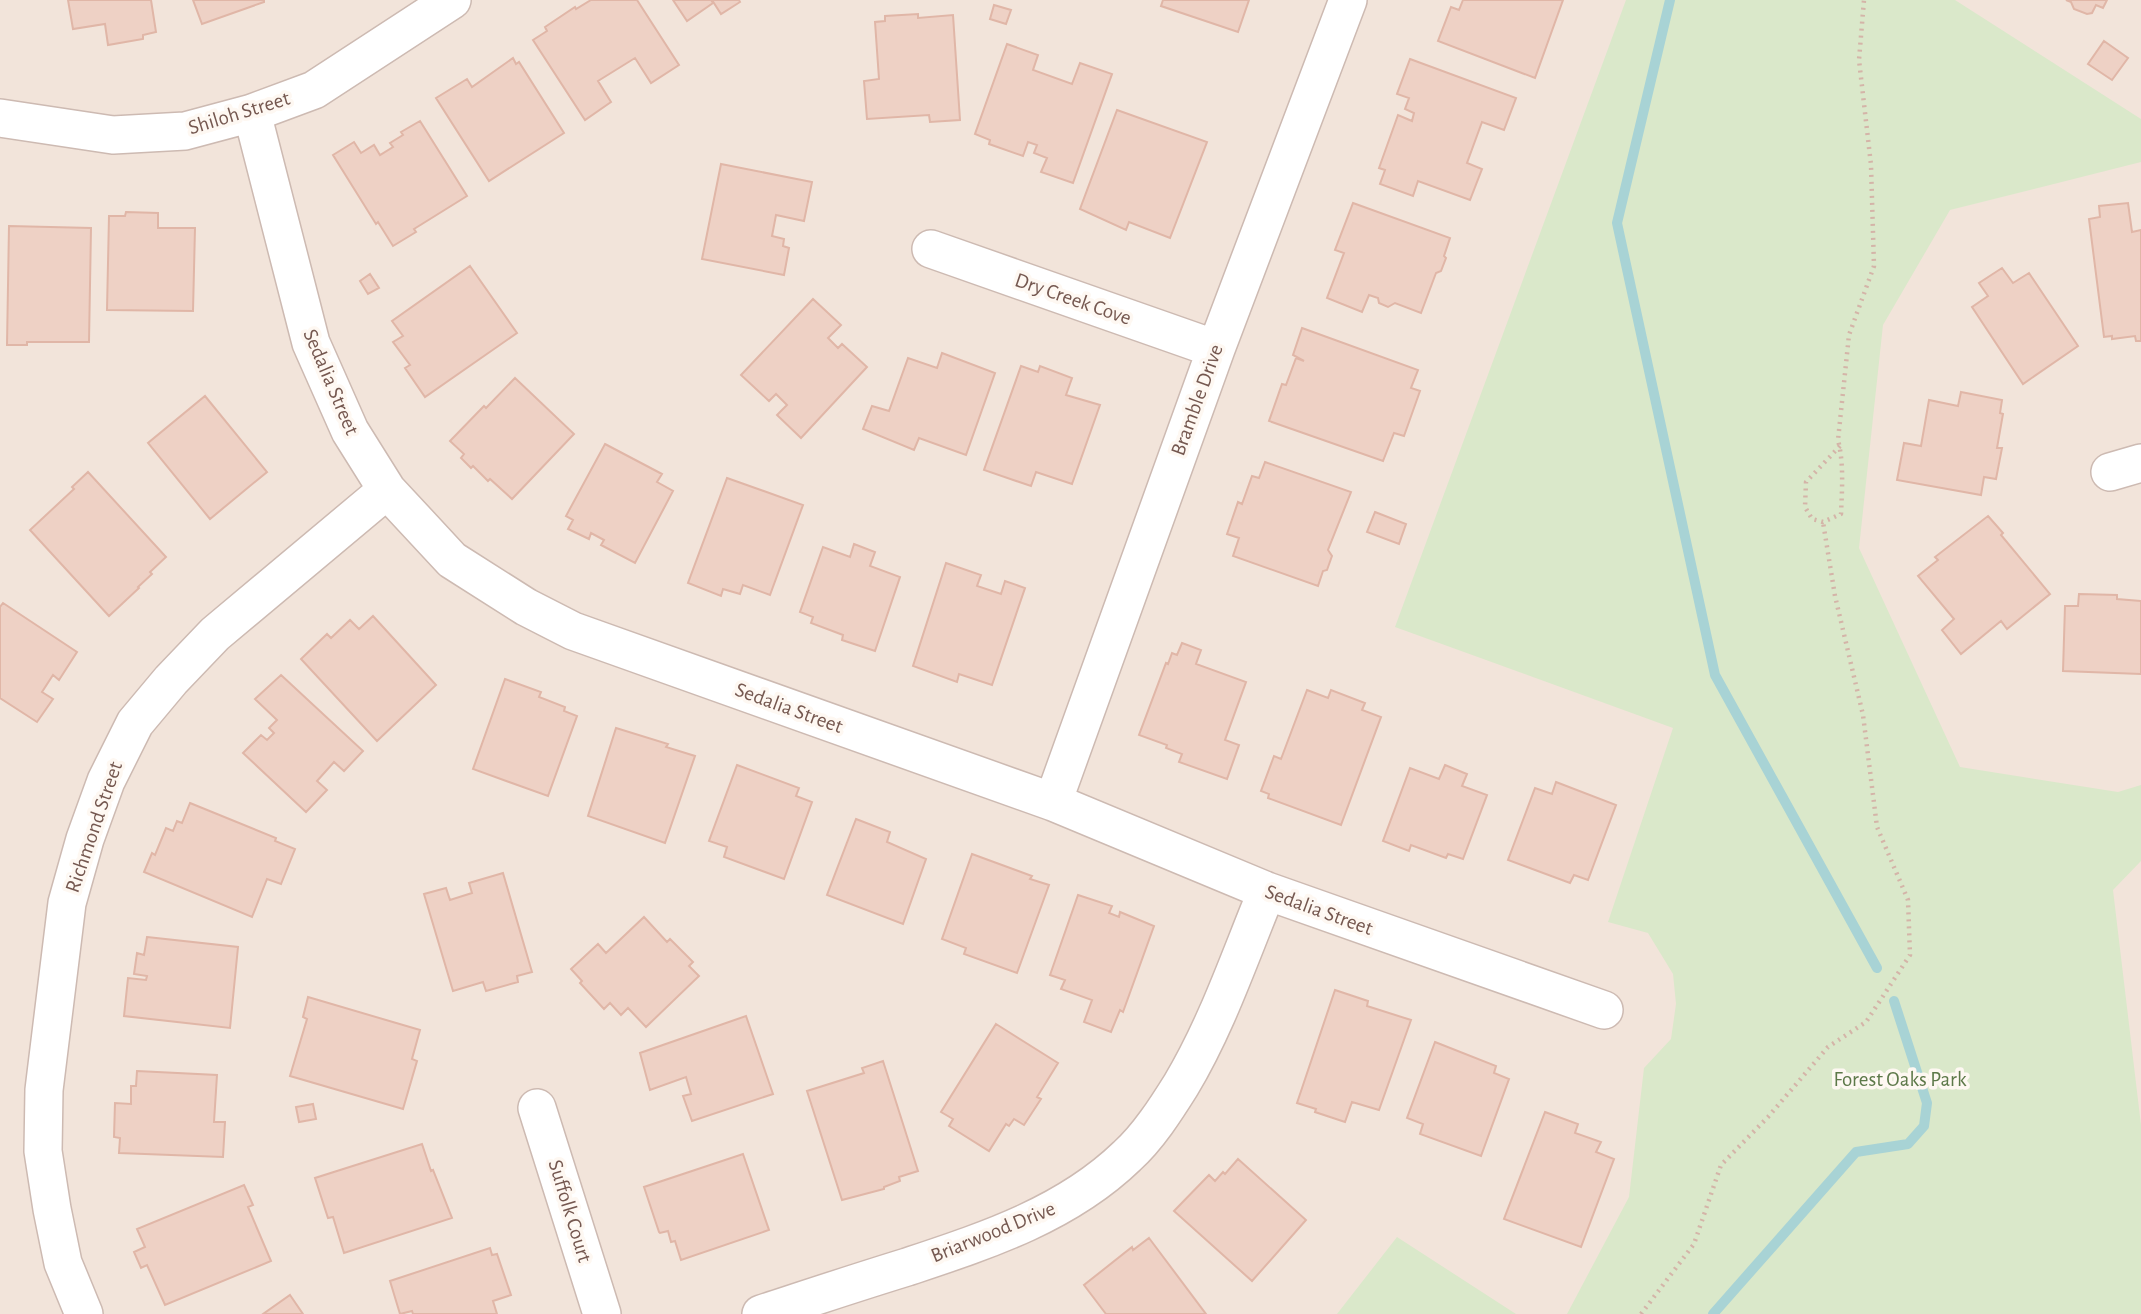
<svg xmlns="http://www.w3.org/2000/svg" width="2141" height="1314" viewBox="0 0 2141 1314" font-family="'Alegreya Sans',sans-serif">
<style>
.residential{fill:#f2e4da}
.green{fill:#dae8ca}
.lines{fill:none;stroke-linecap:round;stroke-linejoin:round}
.stream{stroke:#a8d3d5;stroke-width:10}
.building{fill:#eed1c5;stroke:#e0b6a7;stroke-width:2}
.street-casing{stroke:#cdbab2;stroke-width:40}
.path{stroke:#d4b4a8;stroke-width:4.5;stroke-dasharray:2 5;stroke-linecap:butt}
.street{stroke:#fff;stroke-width:37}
.labels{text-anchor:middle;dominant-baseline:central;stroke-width:7;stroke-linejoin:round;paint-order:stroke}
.street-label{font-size:21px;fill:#755850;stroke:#fef8f2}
.park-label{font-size:21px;fill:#5d7949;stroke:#fef8f2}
</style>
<rect width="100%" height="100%" fill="#fbf3eb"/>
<path class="residential" d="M0,0H2141V1314H0Z"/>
<path class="green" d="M1626,0H1955L2141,119V162L1950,210L1883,325L1859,548L1960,767L2118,792L2141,785V861L2113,890L2141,1125V1314H1567L1629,1197L1644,1068L1671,1039L1676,1004L1673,974L1648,933L1608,922L1673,728L1395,627Z
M1397,1237L1516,1314H1337Z"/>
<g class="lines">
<path class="stream" d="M1670,0L1617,223L1715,675L1877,968
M1713,1314L1856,1152L1908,1144L1924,1126L1927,1103L1894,1001"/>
</g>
<path class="building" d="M68,0H151L156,32L143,35V39L108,45L105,24L73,29Z
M193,0H264V2L202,24Z
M591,0H637L679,65L651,83L635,58L598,81L611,102L585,120L533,40L547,31L545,27L575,7L576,9Z
M673,0H711L713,3L687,21Z
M712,0H739L740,2L721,14Z
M1163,0H1249L1238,32L1161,6Z
M1463,0H1563L1535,78L1438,41L1451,7L1459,10Z
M2066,0H2107L2103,8L2096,5L2092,13L2087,14L2074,9L2071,2Z
M994,5L1011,10L1006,24L990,19Z
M918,14V18L953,15L960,120L930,122L929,115L867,119L864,81L879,79L875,22L885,21V16Z
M2104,41L2128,58L2112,80L2088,64Z
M1007,44L1038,55L1033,70L1072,84L1080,63L1112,74L1073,183L1041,172L1047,158L1034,153L1037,145L1028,142L1023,156L989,144L990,140L975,134Z
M513,58L516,64L519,62L564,133L489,181L436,98L467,79L472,87Z
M1410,59L1516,98L1504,130L1482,122L1467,163L1482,169L1470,200L1418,181L1413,196L1380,184L1385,170L1379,168L1398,115L1412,121L1414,113L1405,109L1409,98L1397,94Z
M1117,110L1207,142L1170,238L1129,222L1126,230L1080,209Z
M420,121L467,196L414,229L416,232L393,246L378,222L376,224L333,155L354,142L361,153L374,145L380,155L393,147L390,143L403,135L401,132Z
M721,164L812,182L804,221L776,215L772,236L784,239L783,246L789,248L784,275L702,259Z
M1353,203L1450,238L1444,256L1446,258L1441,271L1436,273L1421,313L1395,303L1388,307L1379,303L1378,298L1369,295L1362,312L1327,298L1344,253L1335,250Z
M2128,203L2132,232L2141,230V341H2136L2135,336L2112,339V336L2104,337L2089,219L2100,217L2099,206Z
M126,212L158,213V228H195L193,311L107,310L109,216H125Z
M9,226L91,228L89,342H27V345H7Z
M470,266L517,333L425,397L405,368L410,365L393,342L403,336L392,321Z
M2002,268L2013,283L2029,273L2078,346L2023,384L1972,307L1988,296L1979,283Z
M370,274L379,288L368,294L360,281Z
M813,299L841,325L828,338L838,348L842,344L867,367L801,438L777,415L787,405L776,394L769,401L741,375Z
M1302,328L1418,370L1411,388L1420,391L1404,436L1394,433L1383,461L1269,421L1282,384L1286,385L1296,358L1304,361L1293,355Z
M942,353L995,373L966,455L919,438L914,450L863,429L872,406L889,411L908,358L937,368Z
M1021,366L1038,372L1040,366L1072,378L1066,395L1100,405L1072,484L1036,472L1031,486L984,470Z
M515,378L574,434L512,499L490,479L488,481L473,466L471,468L461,458L464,454L450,441L484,406L486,408Z
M1961,392L2002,400L2000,413L2003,414L1997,448H2002L1996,479L1984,477L1981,495L1897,480L1904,443L1921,446L1929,400L1958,406Z
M205,396L267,472L210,519L148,443Z
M605,444L662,474L657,482L673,491L635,563L601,545L604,540L591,533L589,539L568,529L573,520L566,516Z
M1265,462L1351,492L1328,550L1332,556L1327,570L1323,571L1318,586L1233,556L1239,538L1227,534L1238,502L1242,504L1252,476L1259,478Z
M88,472L166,557L150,572L152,574L138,587L139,588L109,616L30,530L74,489L72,487Z
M727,478L803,505L770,595L743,585L740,594L723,589L721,596L688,583Z
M1375,512L1406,524L1399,544L1367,532Z
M1988,516L2003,533L2001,535L2050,594L2007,629L2001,621L1961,654L1942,630L1954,619L1918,576L1938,560L1935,557Z
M854,544L875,552L870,566L900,577L875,651L842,640L843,635L811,623L813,617L800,612L823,547L850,557Z
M946,563L981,575L977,586L1001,594L1005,581L1025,588L992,685L959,674L957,682L913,666Z
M2079,594L2117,595V599L2141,601V674L2063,671L2065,606H2078Z
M3,603L77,652L59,680L53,675L42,692L53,699L37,722L0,698V607Z
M373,616L436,685L377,741L301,659L327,634L331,638L350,620L359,629Z
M1182,643L1201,650L1196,664L1246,682L1225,740L1239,745L1227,779L1179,762L1182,754L1166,748L1167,745L1139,735L1166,663L1168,664L1172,653L1177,655Z
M281,675L363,751L344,771L334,762L317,781L327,790L306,812L243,753L261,735L267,740L274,733L269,728L277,720L255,699Z
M505,679L541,692L539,697L565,707L564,711L577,716L548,796L473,769Z
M1307,690L1328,698L1331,690L1365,703L1362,710L1381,717L1341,825L1268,798L1269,794L1261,791L1274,756L1281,759Z
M616,728L668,744L666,747L695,756L665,843L588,816Z
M737,765L799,788L796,796L812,802L784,879L724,857L727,847L709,841Z
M1445,765L1467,774L1462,786L1487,795L1463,859L1448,854L1446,858L1411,845L1409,851L1383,841L1410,768L1439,779Z
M1556,782L1616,805L1588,880L1574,875L1570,883L1508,860L1535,788L1552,794Z
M190,803L276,838L275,841L295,849L281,884L267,879L252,917L144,872L152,853L155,855L166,828L173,831L177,821L182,823Z
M856,819L890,832L887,842L926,859L903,924L827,895Z
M972,854L1032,876L1030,879L1049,885L1017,973L964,954L966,948L942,939Z
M503,873L532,972L517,976L518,982L486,991L483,982L453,991L424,894L446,888L450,900L472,893L469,883Z
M1078,895L1112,906L1109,913L1119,917L1120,912L1154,926L1123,1012L1120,1010L1111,1032L1084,1022L1092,1000L1061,989L1065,980L1050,975Z
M644,917L667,942L670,939L693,962L689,966L699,976L646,1027L628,1008L621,1015L610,1003L604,1009L580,983L582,981L571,969L598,944L606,953Z
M147,937L238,947L230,1028L124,1016L128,978L146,980L147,976L134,974L137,953L144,955Z
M1335,990L1368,1001L1367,1006L1411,1020L1379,1110L1352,1102L1345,1122L1315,1112L1316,1109L1297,1103Z
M308,997L420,1030L412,1059L417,1061L403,1109L290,1076L307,1019L303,1017Z
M746,1016L773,1094L692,1121L683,1096L691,1094L686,1077L650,1090L640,1053Z
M996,1024L1058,1063L1037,1097L1041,1099L1024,1125L1014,1119L1009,1126L1006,1124L989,1151L949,1126L953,1119L941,1112Z
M1435,1042L1496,1066L1494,1073L1509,1079L1481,1156L1420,1134L1423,1124L1407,1118Z
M883,1061L918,1171L899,1177L900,1181L884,1187V1189L842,1200L807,1091L864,1073L862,1068Z
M137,1071L217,1075L214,1122H225L223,1157L119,1153L120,1138L114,1137L115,1103L131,1104V1086H136Z
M313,1104L316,1119L299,1122L296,1107Z
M1545,1112L1578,1124L1575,1133L1601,1142L1596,1152L1614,1159L1581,1247L1504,1219Z
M422,1144L431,1171L433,1170L452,1218L344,1253L333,1217L328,1218L315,1178Z
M743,1154L769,1230L681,1260L675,1241L671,1242L668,1231L660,1233L659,1232L644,1187Z
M1238,1159L1306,1220L1252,1281L1174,1211L1209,1175L1215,1181L1223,1172L1225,1174Z
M244,1185L253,1205L248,1207L271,1261L165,1305L147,1265L141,1268L134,1252L145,1247L137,1229Z
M1149,1238L1206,1314H1106L1084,1285L1132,1247L1133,1250Z
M490,1248L492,1255L497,1254L511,1295L493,1301L497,1314H413L412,1311L400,1314L390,1281Z
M290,1295L303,1314H263Z"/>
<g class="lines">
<defs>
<path id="street" d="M252,113L311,343L350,431L387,490L452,560L526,607L573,631L1053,802L1267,891L1604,1010
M0,118L113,135L185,131L252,113L314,90L452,0
M931,249L1216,349
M2110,472L2141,463
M1053,802L1216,349L1348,0
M537,1108L602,1314
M84,1314L63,1263L52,1209L43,1151L44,1090L67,903L85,839L106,781L135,723L171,680L215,634L387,490
M761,1314C810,1298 858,1282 907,1267C985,1241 1066,1215 1127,1156C1148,1137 1166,1109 1181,1085C1217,1025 1240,956 1267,891"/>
</defs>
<use href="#street" class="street-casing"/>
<path class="path" d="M1840,446L1806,482L1805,507L1812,519L1823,522L1841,514C1842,489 1844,464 1838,440L1849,335L1874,266L1871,165L1859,60L1864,0
M1641,1314L1694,1244L1721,1165L1768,1117L1828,1047L1866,1022L1910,955L1908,900L1877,827L1863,715L1835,596L1823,522"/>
<use href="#street" class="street"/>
</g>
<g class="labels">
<g class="street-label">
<text transform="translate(239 113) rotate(-17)">Shiloh Street</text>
<text transform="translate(1073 299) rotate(19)">Dry Creek Cove</text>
<text transform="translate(331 382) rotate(67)">Sedalia Street</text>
<text transform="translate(1197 400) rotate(-70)">Bramble Drive</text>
<text transform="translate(789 708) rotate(20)">Sedalia Street</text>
<text transform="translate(94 827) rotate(-71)">Richmond Street</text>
<text transform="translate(1319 910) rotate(20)">Sedalia Street</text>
<text transform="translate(570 1211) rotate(73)">Suffolk Court</text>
<text transform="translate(993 1232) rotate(-22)">Briarwood Drive</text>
</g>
<g class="park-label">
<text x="1900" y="1079">Forest Oaks Park</text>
</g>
</g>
</svg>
